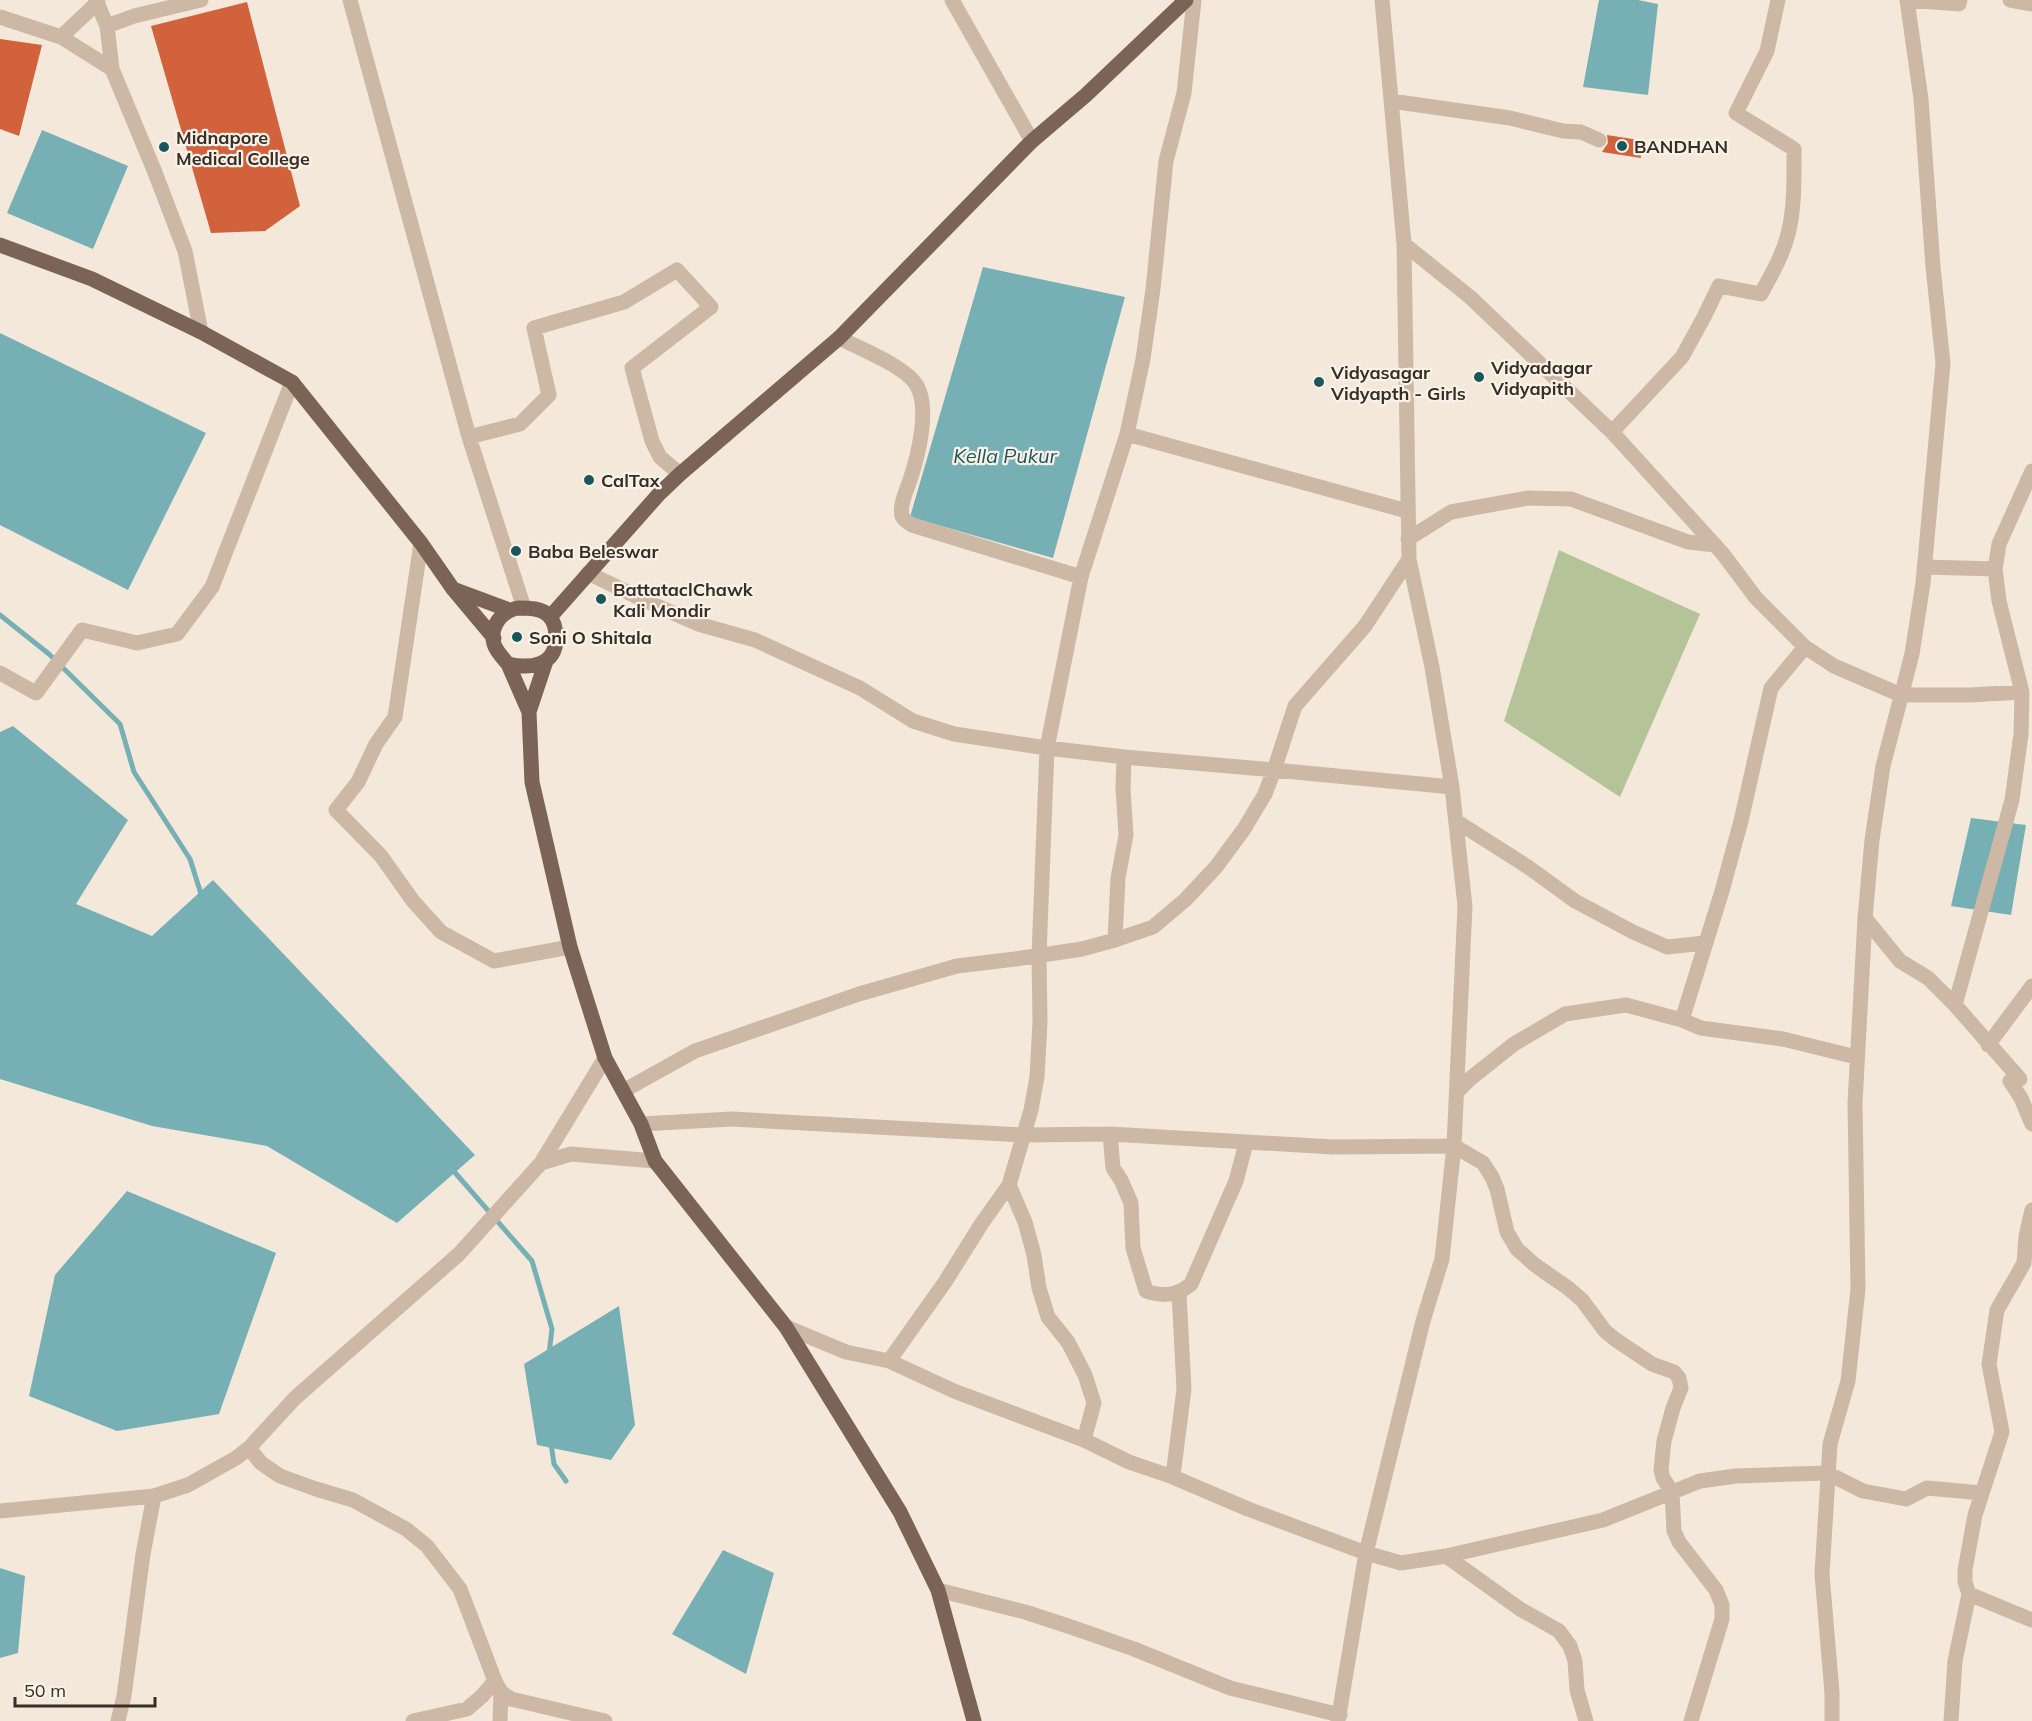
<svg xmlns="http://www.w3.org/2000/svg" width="2032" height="1721" viewBox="0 0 2032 1721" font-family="Mulish,sans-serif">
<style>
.green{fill:#b5c498}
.water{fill:#76b0b4}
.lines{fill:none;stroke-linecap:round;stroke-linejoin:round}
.stream{stroke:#76b0b4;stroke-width:5}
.building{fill:#d1623b}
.minor{stroke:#cdb8a5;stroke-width:15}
.major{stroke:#7b6356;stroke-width:15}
.poi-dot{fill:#18585d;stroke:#fbf2e7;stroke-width:2}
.labels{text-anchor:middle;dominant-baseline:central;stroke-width:4.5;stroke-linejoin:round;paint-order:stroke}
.poi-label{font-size:18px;font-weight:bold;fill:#382d27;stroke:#fbf2e7;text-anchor:start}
.water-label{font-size:20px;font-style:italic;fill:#18585d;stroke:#fbf2e7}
</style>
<rect width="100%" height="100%" fill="#f4e8da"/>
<path class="green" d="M1559,550L1700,614L1620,797L1504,721Z"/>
<path class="water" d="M1599,0H1638L1658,4L1648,95L1583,87Z
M42,130L128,166L93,249L7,213Z
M983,267L1125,297L1053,558L910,517Z
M0,333L206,433L128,590L0,525Z
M13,726L128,820L76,904L152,936L213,880L475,1155L397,1223L267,1146L152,1126L0,1079V732Z
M1971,818L2026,825L2011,915L1951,906Z
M127,1191L276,1253L219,1414L117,1431L29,1396L55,1275Z
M619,1306L635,1425L611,1460L537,1445L524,1364Z
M723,1550L774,1573L746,1674L672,1634Z
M0,1568L25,1576L18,1653L0,1658Z"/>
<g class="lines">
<path class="stream" d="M0,615L49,654L120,724L134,772L190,859L202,897
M451,1168L532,1261L552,1329L549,1354
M551,1443L554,1464L566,1481"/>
</g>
<path class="building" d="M247,2L300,206L265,231L211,233L151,26Z
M0,39L42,45L19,136L0,129Z
M1607,135L1639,140L1641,158L1602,152L1608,143Z"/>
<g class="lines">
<path class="minor" d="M96,0L107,26L112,69L154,170L185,251L201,332
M350,0L469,437L524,608
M952,0L1032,141
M1907,0L1959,4L1960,0
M2010,0L2032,4
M98,2L61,37L112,69
M0,17L61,37
M107,26L134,16L201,0
M1391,101L1510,118L1563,131L1581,132L1599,140
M1404,244L1470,297L1612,432L1723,554L1756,598L1805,647L1834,666L1901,695H1970L2022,692
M839,338C859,348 907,367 917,386C930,409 918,456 910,480C907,490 899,505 902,516C904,521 908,522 912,525L1081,577
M1612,432L1682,357L1704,317L1719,286L1761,294C1771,275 1783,255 1788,234C1795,207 1794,177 1794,149L1736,113L1767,51L1778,0
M1127,434L1407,511
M469,437L520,424L549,395L534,328L624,302L677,270L711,307L632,368L652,441L660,457L680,474
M1408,539L1451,512L1528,498L1571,499L1688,542L1715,545
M421,543L395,717L376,744L358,782L336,810L381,856L413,901L441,932L494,961L570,947
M1925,567L1995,569
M588,573L648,602L698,624L755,640L860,688L913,721L954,734L1047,748L1124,757L1274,770L1295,706L1365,626L1409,559
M0,673L36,693L82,630L137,643L177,634L212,587L292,382
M1456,821L1528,867L1575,901L1633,932L1667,947L1705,943
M1865,918L1900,961L1928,978L1955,1005L2020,1079L2010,1081L2021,1098L2032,1124
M1115,940L1118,878L1126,835L1123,789L1124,757
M1955,1005L2012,800L2021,734L2022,692L1999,601L1995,569L1999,544L2032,471
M1682,1020L1722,891L1741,821L1771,688L1805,647
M1988,1045L2032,986
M623,1091L695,1051L859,994L957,966L1015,959L1082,949L1115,940L1153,927L1185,900L1216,867L1244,829L1265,794L1274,770L1452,787
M1457,1092L1471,1078L1514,1044L1565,1014L1626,1005L1682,1020L1701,1028L1783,1039L1856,1057
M641,1124L732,1119L1023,1135L1110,1134L1333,1147L1454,1146L1483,1163L1492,1177L1497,1189L1507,1232L1517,1249L1535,1265L1568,1288L1582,1300L1605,1331L1616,1340L1652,1364L1674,1372L1679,1378L1681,1388L1673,1408L1664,1441L1661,1470L1663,1478L1672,1492L1674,1531L1679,1542L1716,1590L1722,1605V1619L1691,1721
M1110,1134L1113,1168L1121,1180L1131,1203L1133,1248L1146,1291C1163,1297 1177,1296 1191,1284L1236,1181L1246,1143
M541,1163L571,1154L655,1161
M1009,1185L1025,1222L1034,1255L1039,1288L1048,1317L1068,1342L1085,1375L1094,1403L1084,1440
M2032,1210L2026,1236L2024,1263L1997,1310L1989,1364L2002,1432L1975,1515L1965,1570V1582L1969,1594L2032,1620
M786,1327L846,1352L889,1361L954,1391L1084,1440L1129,1462L1173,1477L1248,1509L1366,1553L1401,1563L1446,1556L1603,1520L1700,1481L1736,1476L1827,1473L1863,1491L1906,1499L1927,1488L1982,1493
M889,1361L945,1282L982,1223L1009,1185L1031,1110L1037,1077L1040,1022L1039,956L1047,748L1081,577L1127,434L1143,359L1153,289L1166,161L1184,93L1194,0
M249,1448L261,1463L280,1476L316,1489L353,1500L406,1529L427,1546L460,1589L495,1681L501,1692L511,1699L605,1721
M1174,1468L1184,1389L1179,1293
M0,1511L154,1496L188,1485L236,1458L249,1448L295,1398L459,1254L541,1163L605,1058
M1446,1556L1520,1609L1559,1631L1570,1646L1575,1661L1577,1690L1586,1721
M938,1590L1025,1612L1068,1626L1134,1649L1230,1688L1340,1715
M118,1721L124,1696L143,1554L154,1496
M413,1721L467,1709L482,1696L495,1681
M500,1721L501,1692
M1338,1721L1366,1553L1423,1321L1442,1259L1454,1146L1465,906L1452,787L1432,667L1409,559L1404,244L1382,0
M1832,1721V1693L1822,1574L1830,1444L1848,1381L1858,1289L1855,1103L1865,918L1872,840L1883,766L1912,654L1923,583L1943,363L1933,267L1921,99L1907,0
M1951,1721L1955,1661L1969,1594"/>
<path class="major" d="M0,245L92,279L201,332L292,382L421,543L453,589L494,638
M453,589L509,610
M518,608C529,608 542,608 549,616C555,622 556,631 556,638C556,666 530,669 508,664C503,658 496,651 494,644C489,626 502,611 518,608Z
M550,617L659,494L680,474L839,338L1032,141L1086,95L1186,0
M546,661L529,712L532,782L570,947L605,1058L641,1124L655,1161L786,1327L900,1512L938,1590L974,1721
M508,664L529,712"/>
</g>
<g class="poi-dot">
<circle cx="1622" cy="146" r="6"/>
<circle cx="164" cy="147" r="6"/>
<circle cx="1479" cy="377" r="6"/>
<circle cx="1319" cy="382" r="6"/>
<circle cx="589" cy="480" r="6"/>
<circle cx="516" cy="551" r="6"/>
<circle cx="601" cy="599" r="6"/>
<circle cx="517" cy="637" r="6"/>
</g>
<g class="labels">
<g class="poi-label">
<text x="176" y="137">Midnapore<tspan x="176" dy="21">Medical College</tspan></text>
<text x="1634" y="146">BANDHAN</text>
<text x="1491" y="367">Vidyadagar<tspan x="1491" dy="21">Vidyapith</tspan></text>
<text x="1331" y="372">Vidyasagar<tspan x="1331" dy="21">Vidyapth - Girls</tspan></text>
<text x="601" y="480">CalTax</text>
<text x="528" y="551">Baba Beleswar</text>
<text x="613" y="589">BattataclChawk<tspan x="613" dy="21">Kali Mondir</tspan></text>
<text x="529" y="637">Soni O Shitala</text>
</g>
<g class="water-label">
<text x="1005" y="455">Kella Pukur</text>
</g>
</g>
<path d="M15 1697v9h140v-9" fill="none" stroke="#382d27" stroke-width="3"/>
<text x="24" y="1697" font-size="18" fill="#382d27" stroke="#fbf2e7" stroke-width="4.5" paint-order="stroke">50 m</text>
</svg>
